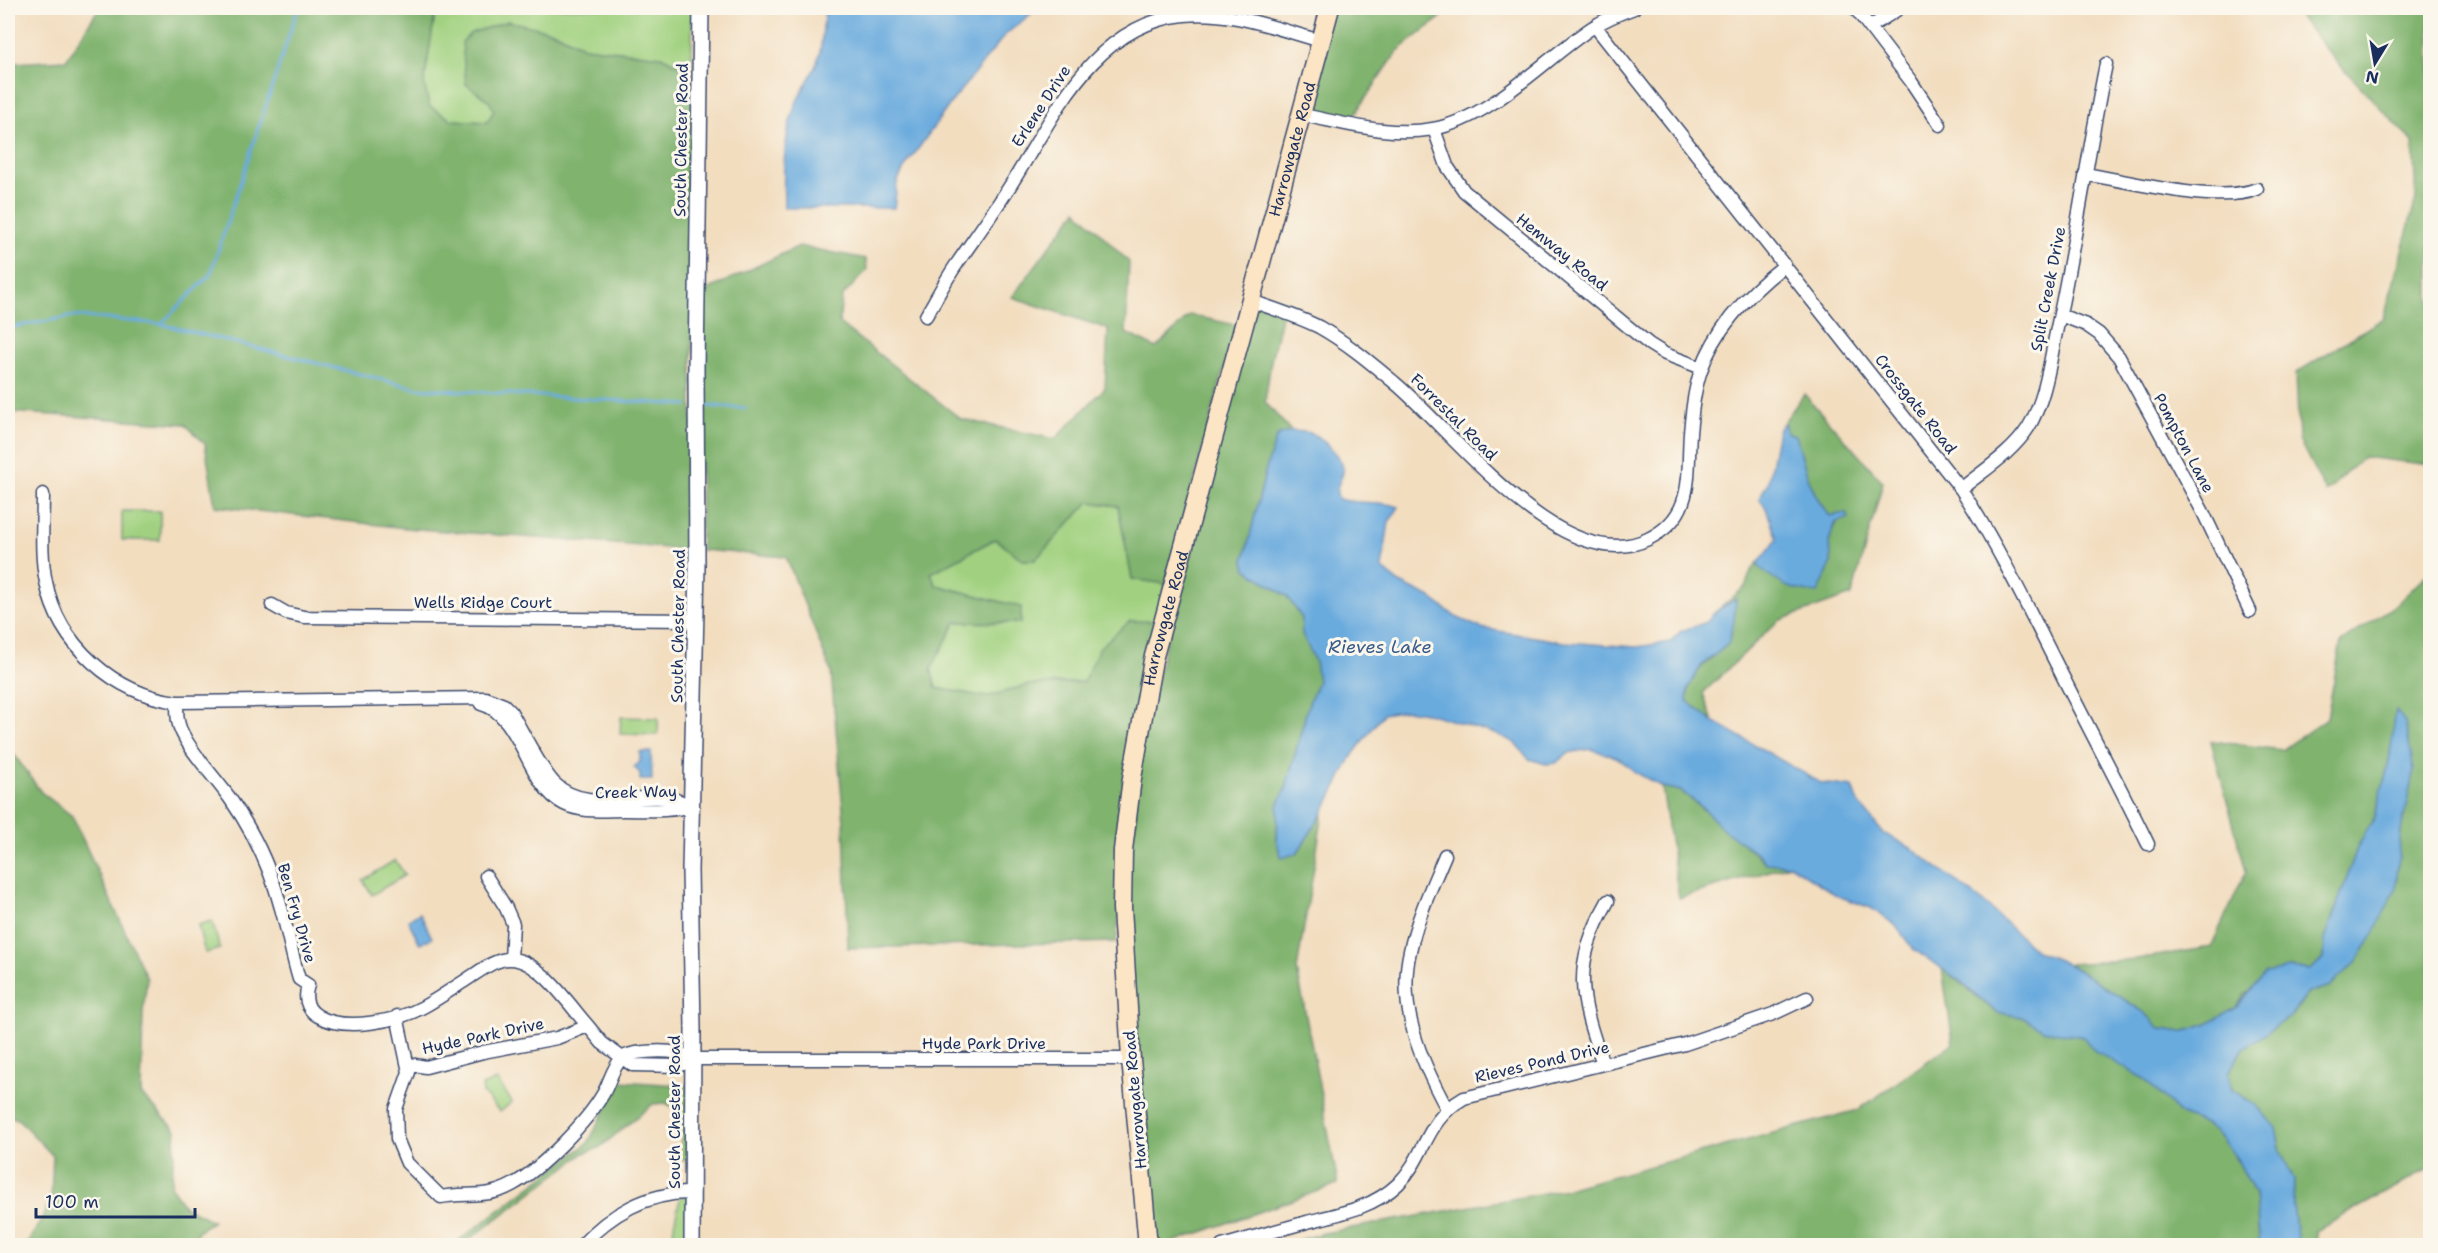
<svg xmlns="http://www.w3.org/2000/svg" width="2438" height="1253" viewBox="0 0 2438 1253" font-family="'Shantell Sans',sans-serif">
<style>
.green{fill:#a1d180;stroke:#5e806f;stroke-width:1.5}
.forest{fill:#80b36e;stroke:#4e7166;stroke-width:1.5}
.water{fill:#6aabde;stroke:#426d9e;stroke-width:1.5}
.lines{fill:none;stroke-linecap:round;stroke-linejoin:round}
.stream{stroke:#6aabde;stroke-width:3}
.minor-casing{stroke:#3b496d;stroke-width:15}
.tertiary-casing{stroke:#3b496d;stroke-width:18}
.secondary-casing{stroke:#3b496d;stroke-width:21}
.minor{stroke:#fff;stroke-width:12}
.tertiary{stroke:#fff;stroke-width:15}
.secondary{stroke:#fce5c4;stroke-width:18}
.labels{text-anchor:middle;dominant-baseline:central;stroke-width:6;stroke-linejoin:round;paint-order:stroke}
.street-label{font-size:16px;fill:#1b2f5e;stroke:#fbf7ec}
.water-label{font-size:18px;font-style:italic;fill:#375a8b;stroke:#fbf7ec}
</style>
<rect width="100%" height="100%" fill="#fbf7ec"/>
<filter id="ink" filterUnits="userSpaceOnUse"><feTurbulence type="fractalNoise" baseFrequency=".0167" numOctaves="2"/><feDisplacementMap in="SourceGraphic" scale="12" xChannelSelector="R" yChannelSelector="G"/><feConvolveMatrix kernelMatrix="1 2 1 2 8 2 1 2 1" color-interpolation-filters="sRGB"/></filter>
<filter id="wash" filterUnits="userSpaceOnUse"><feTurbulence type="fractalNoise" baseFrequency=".008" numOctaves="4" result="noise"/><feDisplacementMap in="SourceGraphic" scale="24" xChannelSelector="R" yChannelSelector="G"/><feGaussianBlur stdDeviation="1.35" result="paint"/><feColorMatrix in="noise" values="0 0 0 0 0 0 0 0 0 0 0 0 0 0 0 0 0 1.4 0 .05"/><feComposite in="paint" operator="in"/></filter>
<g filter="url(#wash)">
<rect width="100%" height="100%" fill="#f2ddbf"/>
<path class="green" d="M436,8H692V72L661,56L584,47L551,30L466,84L489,101L494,111L487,122L452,120L429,106L424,83Z
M1089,502L1118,506L1132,579L1166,584L1155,621L1101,647L1083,682L1027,685L987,697L936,688L931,669L956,622L1020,623L1021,607L936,585L931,573L995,539L1023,560H1035Z
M122,511H160V540H122Z
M621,717L658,718V735L620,734Z
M395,860L405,875L372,895L363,880Z
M212,921L220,949L205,953L198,925Z
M497,1080L512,1102L500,1112L483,1093L482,1086Z
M678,1085H687V1161L683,1160L681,1156V1123L676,1108L682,1093Z
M688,1187V1245L672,1246L674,1224L682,1190Z"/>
<path class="forest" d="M99,8H436L424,83L429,106L452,120L487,122L494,111L489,101L466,84L462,42L471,33L508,21L551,31L584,47L661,56L692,72V550L405,528L215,506L205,444L185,424L8,412V138L13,63L66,60Z
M1330,8H1453L1398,51L1348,124L1302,115Z
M2292,8H2430V465L2363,457L2326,492L2299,440L2296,373L2384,318L2416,199L2413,142L2337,62Z
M1077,210L1129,262L1126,333L1156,348L1190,315L1236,325L1166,584L1132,579L1118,506L1089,502L1035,560H1023L995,539L931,573L936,585L1021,607V623L956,622L931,669L936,688L987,697L1027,685L1083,682L1100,647L1130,621H1155L1116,942L848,948L844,822L831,672L786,557L701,550L699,294L799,246L866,259L867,270L842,297L839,323L961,419L1055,439L1105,388L1108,329L1012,297Z
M1251,301L1282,312L1271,361L1265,402L1291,431L1277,436L1266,469L1244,561L1246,569L1287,596L1302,618V633L1315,661L1318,681L1308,706L1286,788L1278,806L1277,843L1297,853L1323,813L1297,969L1338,1184L1165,1245L1148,1246L1124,960L1132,778Z
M1804,394L1883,482L1852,595L1778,621L1703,693L1713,721L1687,701C1688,674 1709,660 1728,644L1736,599L1714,613L1745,587L1751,571L1757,563V565L1831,564C1830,539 1826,530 1846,513L1830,516C1810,494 1804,465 1796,436L1786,432L1784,422Z
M2430,571V1168L2316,1231L2317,1245H2298L2293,1205L2294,1180L2281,1153L2276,1128L2257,1106L2232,1090L2228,1073L2244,1048L2291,1016L2308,993L2330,986L2396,888L2401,830L2396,711L2389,762L2375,817L2358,846L2325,939L2324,959L2310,970L2290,968L2245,994L2236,1008L2206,1025L2182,1032L2161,1029L2145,1013L2068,964L2137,959L2211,947L2246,871L2211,741L2282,750L2327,718L2341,642L2398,603Z
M8,746L41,792L72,816L147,979L143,1013L141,1094L176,1130L171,1187L185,1207L213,1221L199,1230L191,1245H27L51,1201L53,1156L19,1120L8,1115Z
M1662,787L1681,791L1766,863L1790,865L1679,898Z
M1942,968L1996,1012L2022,1017L2043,1030L2083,1037L2095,1051L2143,1078L2181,1115L2207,1125L2222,1139L2239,1163L2255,1194L2260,1245L1278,1246L1324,1233L1566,1189L1858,1110L1953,1043Z
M620,1081L678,1085C683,1094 682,1100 676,1108L665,1103L653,1104L599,1148L584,1153L462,1245H453L588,1143Z"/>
<path class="water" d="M826,8H1038L1005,35L950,104L903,170L897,183L894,208H784C783,176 783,142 793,112C798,94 811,79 817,62C824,45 821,25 826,8Z
M1784,422L1786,432L1796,436C1804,465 1810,494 1830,516L1846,513L1849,518L1834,523L1830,539L1831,564L1818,593C1788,590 1780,585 1757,565L1777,539L1766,508L1759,499L1768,482L1778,430Z
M1291,431C1297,432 1305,431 1310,433C1321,437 1346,460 1343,472C1341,483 1333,487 1339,499C1358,505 1380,500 1399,507L1389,522L1382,568L1398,582L1431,598L1456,617L1481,628L1564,642L1637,647L1670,642L1681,631L1707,622L1714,613L1736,599L1734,621L1728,644L1701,666L1688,689L1687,701L1713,721L1821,783L1853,787L1859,803L1883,833L1911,848L1982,901L2036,951L2068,964L2099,983L2145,1013L2161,1029L2182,1032L2206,1025L2236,1008L2265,973L2290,968L2310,970L2324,959L2325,939L2358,846L2375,817L2389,762L2396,710L2405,722L2414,770L2401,830L2396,888L2372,937L2356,962L2330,986L2308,993L2291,1016L2244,1048L2228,1073L2232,1090L2257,1106L2276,1128L2281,1153L2294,1180L2293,1205L2298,1245H2260L2255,1194L2239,1163L2222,1139L2207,1125L2181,1115L2143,1078L2095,1051L2083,1037L2043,1030L2022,1017L1996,1012L1960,981L1913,949L1895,925L1871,908L1838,896L1790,865L1766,863L1757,853L1725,831L1703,808L1681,791L1662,787L1635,772L1618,758L1591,749L1568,753L1556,763L1546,764L1529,759L1515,743L1501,736L1431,714L1407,710L1383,714L1352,756L1323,813L1297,853L1282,858L1277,843L1278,806L1286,788L1308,706L1318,681L1315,661L1302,633V618L1287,596L1246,569L1244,561L1266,469L1277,436Z
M640,752H651L652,780H640V773L634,767L640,762Z
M420,913L432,938L420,944L408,920Z"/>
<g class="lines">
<path class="stream" d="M161,324L210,275L298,8
M8,328L74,316L161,324L415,388L687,405
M706,406L746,408"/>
</g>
</g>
<g filter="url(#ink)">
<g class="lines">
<defs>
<path id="minor" d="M1855,8L1910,80L1940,125
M1595,26L1961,489C2000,549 2031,614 2063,677C2091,733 2121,788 2148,844
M1870,27L1900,8
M1302,115C1344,123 1389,137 1433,129C1492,118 1544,59 1593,27C1606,19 1620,13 1634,8
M1434,129L1447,166L1464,191L1649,344L1665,354L1702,368
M2085,174C2128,181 2218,205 2257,189
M1251,301C1274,309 1297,316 1319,327C1346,342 1371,363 1395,383C1453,431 1563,580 1648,539C1695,516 1687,476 1690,433C1692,411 1694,391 1701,370C1716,328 1750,292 1785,265
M2060,315L2086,325L2099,334L2119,357L2203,512L2250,611
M926,316C936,299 945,281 956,265C974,239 993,213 1010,186C1054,118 1091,25 1184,15C1231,10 1277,29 1321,41
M1961,489C1984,470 2012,453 2028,428C2046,399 2050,360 2057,328C2076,240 2088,152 2106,64
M43,494C43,523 40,554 46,582C58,645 115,694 177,702L486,698L504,705L511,712C523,732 539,767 554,783C585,814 636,792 674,799C680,801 686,804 692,806
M272,605L286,613L304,617L696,620
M177,702C177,708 177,715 178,721C182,744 217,779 231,800C254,833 271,870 281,908C288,932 292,956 299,979L308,985C304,997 306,1009 318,1016C344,1032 398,1021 423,1007C438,999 452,989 466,980C479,972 495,958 511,959C540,960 570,1006 588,1026
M481,704C522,714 526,785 564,804C582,813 604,810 623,810C646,810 669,812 692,806
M1445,855C1432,886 1417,918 1410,951C1397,1007 1421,1061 1447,1109
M486,876L506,908L513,924L511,959
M397,1016L409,1072L396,1109L397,1139L407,1163L441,1197C467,1192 487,1199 512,1185C540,1170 587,1122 603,1094C609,1084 613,1066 622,1058C630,1051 665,1050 676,1053C682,1054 687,1057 693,1059H1131
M409,1064L426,1067L483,1052L557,1038L588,1026L602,1043L632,1065L679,1066L693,1059
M1603,1064C1579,996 1572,965 1608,901
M581,1246C610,1214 648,1192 692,1193
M1222,1246C1250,1238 1279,1230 1307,1222C1339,1214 1373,1208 1398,1184C1427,1155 1424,1121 1464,1098L1685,1044L1773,1014L1807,998"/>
<path id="tertiary" d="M692,1246L693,1028L690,870L697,566L696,368L701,8"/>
<g id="secondary">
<path id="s1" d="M1148,1246L1131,1059L1122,908L1123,850L1132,778L1153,660L1330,8"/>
</g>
</defs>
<use href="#minor" class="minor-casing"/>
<use href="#tertiary" class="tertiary-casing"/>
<use href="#secondary" class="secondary-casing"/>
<use href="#minor" class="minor"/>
<use href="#tertiary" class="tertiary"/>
<use href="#secondary" class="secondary"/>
</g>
</g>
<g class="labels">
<g class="street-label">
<text transform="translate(1041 106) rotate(-57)">Erlene Drive</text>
<text transform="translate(681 140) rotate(-89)">South Chester Road</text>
<text stroke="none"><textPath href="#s1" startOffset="1119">Harrowgate Road</textPath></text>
<text transform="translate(1562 252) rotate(39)">Hemway Road</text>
<text transform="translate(2048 289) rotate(-79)">Split Creek Drive</text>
<text transform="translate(1916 404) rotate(52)">Crossgate Road</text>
<text transform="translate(1454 417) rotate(45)">Forrestal Road</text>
<text transform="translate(2184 443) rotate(62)">Pompton Lane</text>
<text x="483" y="602">Wells Ridge Court</text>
<text stroke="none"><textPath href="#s1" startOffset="633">Harrowgate Road</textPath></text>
<text transform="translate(678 626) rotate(-89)">South Chester Road</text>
<text transform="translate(636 792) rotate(-1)">Creek Way</text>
<text transform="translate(297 913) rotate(74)">Ben Fry Drive</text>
<text transform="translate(483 1036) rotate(-12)">Hyde Park Drive</text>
<text x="984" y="1043">Hyde Park Drive</text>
<text transform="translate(1542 1062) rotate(-13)">Rieves Pond Drive</text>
<text transform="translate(1135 1100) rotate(-95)">Harrowgate Road</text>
<text transform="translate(674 1112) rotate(-90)">South Chester Road</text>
</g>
<g class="water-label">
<text x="1380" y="647">Rieves Lake</text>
</g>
</g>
<rect width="2438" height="1253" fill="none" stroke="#fbf7ec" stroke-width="30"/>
<g transform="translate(2375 63) rotate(191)" stroke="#fbf7ec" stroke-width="4.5" paint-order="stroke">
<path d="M0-4.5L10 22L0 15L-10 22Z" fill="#1b2f5e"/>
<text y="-9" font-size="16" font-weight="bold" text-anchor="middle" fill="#1b2f5e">N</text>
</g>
<path d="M36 1208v9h159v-9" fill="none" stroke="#1b2f5e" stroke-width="3"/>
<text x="45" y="1208" font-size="18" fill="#1b2f5e" stroke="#fbf7ec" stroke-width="4.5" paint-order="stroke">100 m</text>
</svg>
